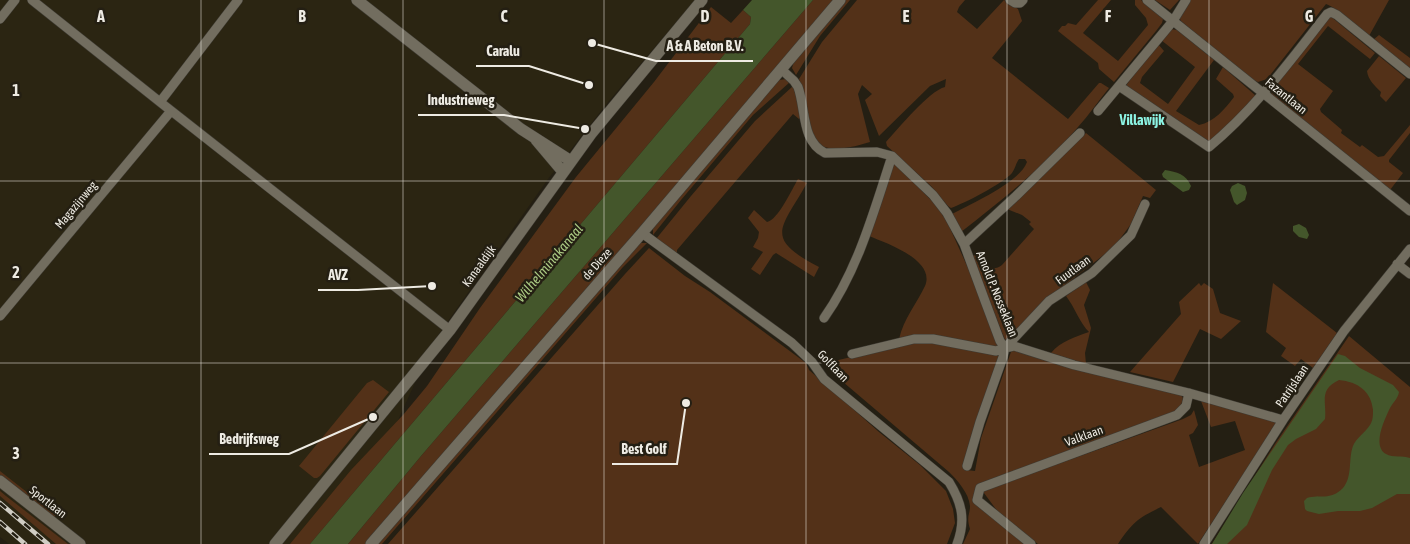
<svg xmlns="http://www.w3.org/2000/svg" width="1410" height="544" viewBox="0 0 1410 544" font-family="'Asap Condensed',sans-serif">
<style>
.built{fill:#2b2512}
.green{fill:#533118}
.water{fill:#44562b}
.lines{fill:none;stroke-linecap:round;stroke-linejoin:round}
.minor-casing{stroke:#3e3b33;stroke-width:10}
.tertiary-casing{stroke:#3e3b33;stroke-width:12}
.minor{stroke:#726d5f;stroke-width:9}
.tertiary{stroke:#726d5f;stroke-width:11}
.rail-casing{stroke:#d0cdc4;stroke-width:4.5}
.rail{stroke:#241f13;stroke-width:2.5;stroke-dasharray:8;stroke-linecap:butt}
.grid{fill:none;stroke:#eeebe3;stroke-width:1;stroke-opacity:0.55}
.labels{text-anchor:middle;dominant-baseline:central;stroke-width:5;stroke-linejoin:round;paint-order:stroke}
.street-label{font-size:12px;fill:#eeebe3;stroke:#241f13}
.neighbourhood-label{font-size:14px;font-weight:bold;fill:#8df5e5;stroke:#241f13}
.water-label{font-size:14px;font-style:italic;fill:#accb84;stroke:#241f13}
.grid-label{font-size:16px;text-anchor:middle;font-weight:bold;fill:#eeebe3;stroke:#241f13;stroke-width:5;stroke-linejoin:round;paint-order:stroke}
.leader{fill:none;stroke:#eeebe3;stroke-width:2}
.callout-dot{fill:#eeebe3;stroke:#241f13;stroke-width:2}
.callout-label{font-size:14px;text-anchor:middle;font-weight:bold;fill:#eeebe3;stroke:#241f13;stroke-width:5;stroke-linejoin:round;paint-order:stroke}
</style>
<rect width="100%" height="100%" fill="#241f13"/>
<path class="built" d="M0,0H695L608,102L548,179L434,341L379,462L310,544H9L0,537Z"/>
<path class="green" d="M813,0H835L639,231L366,544H348L421,456Z
M845,0H850L820,36L796,75L792,68L794,61Z
M857,0H965L959,7L957,12L977,29L1004,0L1018,9L1022,21L992,58L1068,119L1099,83H1101L1109,88C1098,101 1089,115 1078,127C1045,166 1001,201 961,232L952,214C971,204 1020,182 1027,162L1025,159H1019C1016,163 1015,169 1012,173C1002,184 965,203 951,208L948,206L931,186L887,146L886,142C899,128 929,91 945,87L946,79L930,86L879,136L865,100L872,94L862,85L858,94L870,142C796,165 818,125 799,79L822,42Z
M1098,0H1111L1083,33L1118,61L1148,25L1146,18L1135,5V0H1141L1163,19L1162,23L1156,31L1114,82L1099,69L1098,63L1058,31L1062,26H1065L1068,23L1076,25Z
M1155,0H1179L1170,10Z
M1189,0H1389L1369,36C1357,27 1338,8 1326,4L1267,79L1258,82L1251,79L1181,21L1179,17Z
M711,7L731,23L743,10L751,17L750,24L310,544H290L351,470L403,415L427,386L480,308L576,177L654,82Z
M1329,15L1375,53L1370,59L1328,26L1298,64L1333,91L1320,109L1321,112L1342,130L1341,133L1360,147L1362,145L1378,157L1384,156L1410,125V133L1389,160V162L1403,173L1390,190L1272,96L1271,90Z
M1171,29L1177,30L1214,60L1176,111L1199,125C1214,122 1225,109 1234,97L1233,94L1216,79L1223,67L1256,96L1246,108L1209,142L1127,86V84L1158,44L1164,51L1142,77L1140,83L1168,104L1195,67L1161,40Z
M1379,35L1410,58V70L1373,40Z
M1379,56L1406,78L1386,102L1380,96L1381,92C1375,86 1368,80 1367,71Z
M786,79L790,82L753,115L681,200L653,235V227L779,80Z
M793,86L802,117L799,119L793,114L677,250V252L675,253L656,239L691,196L755,121Z
M1086,133L1156,190L1150,198L1143,196L1131,224L1114,247L1065,285L1005,340L972,256L977,254C984,262 990,274 1002,265L1034,229L1029,224L1031,222L1022,215L1007,209Z
M894,163L938,207L949,226L968,268L999,347L899,339C904,318 916,305 925,286C936,260 886,243 869,236Z
M798,179L807,183C781,229 763,238 819,267L814,277L776,253L773,255L760,275L751,269L763,252L753,247L758,238L759,232L748,218L754,210L767,222C778,220 792,189 798,179Z
M640,243H647L623,267L382,544H377Z
M649,248L685,276L710,292L806,363L809,370L879,432L920,465L946,491L953,509L955,523L947,544H388L625,274Z
M1086,282L1090,290L1084,305L1091,328L1085,353L1086,364L1051,353C1061,341 1075,337 1089,332C1081,325 1074,306 1066,296Z
M1199,283L1201,286L1204,283L1213,289L1220,313L1241,321L1221,339L1200,329L1173,382L1130,372L1181,314L1179,302Z
M1273,283L1337,333L1313,368L1301,359L1295,366L1281,356L1286,348L1266,332Z
M1349,336L1410,387V544H1212L1275,444Z
M914,342L935,343L1000,355L966,470L975,471L981,438L1012,349L1178,391L1183,398L1181,406L1172,413L976,489L973,498L977,506L1028,544H963L970,529C966,516 970,515 970,506C969,493 957,480 949,472L836,376L826,363Z
M373,380L389,392L320,476L317,478H314L299,466L367,383Z
M1201,401L1269,419L1276,421V424L1198,544L1161,507C1138,518 1132,523 1118,544H1038L1001,516L984,493L983,491L1183,419L1191,415L1194,410L1198,425L1193,433L1189,435L1199,467L1245,450L1235,421L1211,427Z
M0,471L56,515L54,517L49,515L0,475Z
M0,491L6,496L68,544H56L0,496Z"/>
<path class="water" d="M752,0H813L421,456L348,544H310L750,24L751,17L743,10Z
M1165,170C1177,172 1186,174 1191,186L1189,190L1183,192L1163,177L1162,174Z
M1238,183L1245,186L1247,193L1245,200L1237,205L1234,202L1230,190L1232,186Z
M1299,224L1306,228L1309,235L1307,239L1299,237L1293,231V226Z
M1338,354L1345,356L1360,368L1393,385L1399,392C1398,399 1392,403 1389,410C1384,421 1372,446 1386,454C1393,458 1402,455 1410,458V494H1397L1372,508L1360,511H1338L1319,514L1307,511L1305,509L1304,501L1307,498C1320,494 1330,501 1343,488C1353,476 1348,459 1353,446C1356,438 1365,433 1370,425C1373,420 1373,416 1373,410C1371,391 1358,382 1339,380C1318,390 1327,402 1325,419L1316,429L1296,439L1288,445L1272,470L1247,525L1227,544H1212L1243,493Z"/>
<g class="lines">
<defs>
<path id="minor" d="M32,0L160,102L450,330
M1010,0L1015,3H1020L1023,0
M1147,0L1410,211
M0,19L15,0
M781,69L794,81L798,87C806,109 801,141 825,153L877,152L892,156L933,195L947,213L964,244L985,301L1000,341L1005,348L1014,346L1074,365L1189,393L1283,420
M1119,86L1209,147C1255,109 1290,61 1327,14L1331,12L1337,15L1410,74
M160,102L238,0
M1098,111L1173,21L1186,0
M642,233L792,343L812,362L824,379L949,482C962,503 966,520 957,544
M964,244L1016,196L1080,133
M1397,264L1410,274
M0,316L171,111
M824,318C858,270 874,211 892,156
M852,354L914,339H933L996,351L1005,348
M967,466L980,422L1003,357L1005,348L1049,301L1092,273L1131,235L1145,204
M1031,544L977,500L980,488L1177,415L1186,406L1189,393
M1204,544L1283,420L1344,331L1410,249"/>
<path id="tertiary" d="M357,0L521,129L571,161
M536,140L563,172
M0,481L80,544
M275,544L450,330L591,134L702,0
M371,544L642,233L840,0"/>
</defs>
<use href="#minor" class="minor-casing"/>
<use href="#tertiary" class="tertiary-casing"/>
<use href="#minor" class="minor"/>
<use href="#tertiary" class="tertiary"/>
<defs>
<path id="rail" d="M0,503L48,544
M0,522L25,544"/>
</defs>
<use href="#rail" class="rail-casing"/>
<use href="#rail" class="rail"/>
</g>
<path class="grid" d="M201,0V544M403,0V544M604,0V544M806,0V544M1007,0V544M1209,0V544M0,181H1410M0,363H1410"/>
<g class="labels">
<g class="street-label">
<text transform="translate(1286 96) rotate(39)">Fazantlaan</text>
<text transform="translate(76 205) rotate(-50)">Magazijnweg</text>
<text transform="translate(597 264) rotate(-49)">de Dieze</text>
<text transform="translate(479 266) rotate(-54)">Kanaaldijk</text>
<text transform="translate(1073 270) rotate(-36)">Fuutlaan</text>
<text transform="translate(997 294) rotate(68)">Arnold P. Nosseklaan</text>
<text transform="translate(833 366) rotate(46)">Golflaan</text>
<text transform="translate(1292 386) rotate(-56)">Patrijslaan</text>
<text transform="translate(1084 436) rotate(-20)">Valklaan</text>
<text transform="translate(48 502) rotate(38)">Sportlaan</text>
</g>
<g class="neighbourhood-label">
<text x="1142" y="120">Villawijk</text>
</g>
<g class="water-label">
<text transform="translate(549 263) rotate(-50)">Wilhelminakanaal</text>
</g>
</g>
<g class="grid-label">
<text x="101" y="22">A</text>
<text x="302" y="22">B</text>
<text x="504" y="22">C</text>
<text x="705" y="22">D</text>
<text x="906" y="22">E</text>
<text x="1108" y="22">F</text>
<text x="1309" y="22">G</text>
<text x="16" y="96">1</text>
<text x="16" y="278">2</text>
<text x="16" y="459">3</text>
</g>
<path class="leader" d="M592 43L656 61H753M589 85L529 66H476M585 129L504 115H418M432 286L358 290H318M373 417L289 454H209M686 403L677 464H612"/>
<g class="callout-dot">
<circle cx="592" cy="43" r="5"/>
<circle cx="589" cy="85" r="5"/>
<circle cx="585" cy="129" r="5"/>
<circle cx="432" cy="286" r="5"/>
<circle cx="373" cy="417" r="5"/>
<circle cx="686" cy="403" r="5"/>
</g>
<g class="callout-label">
<text x="705" y="51">A &amp; A Beton B.V.</text>
<text x="503" y="56">Caralu</text>
<text x="461" y="105">Industrieweg</text>
<text x="338" y="280">AVZ</text>
<text x="249" y="444">Bedrijfsweg</text>
<text x="644" y="454">Best Golf</text>
</g>
</svg>
